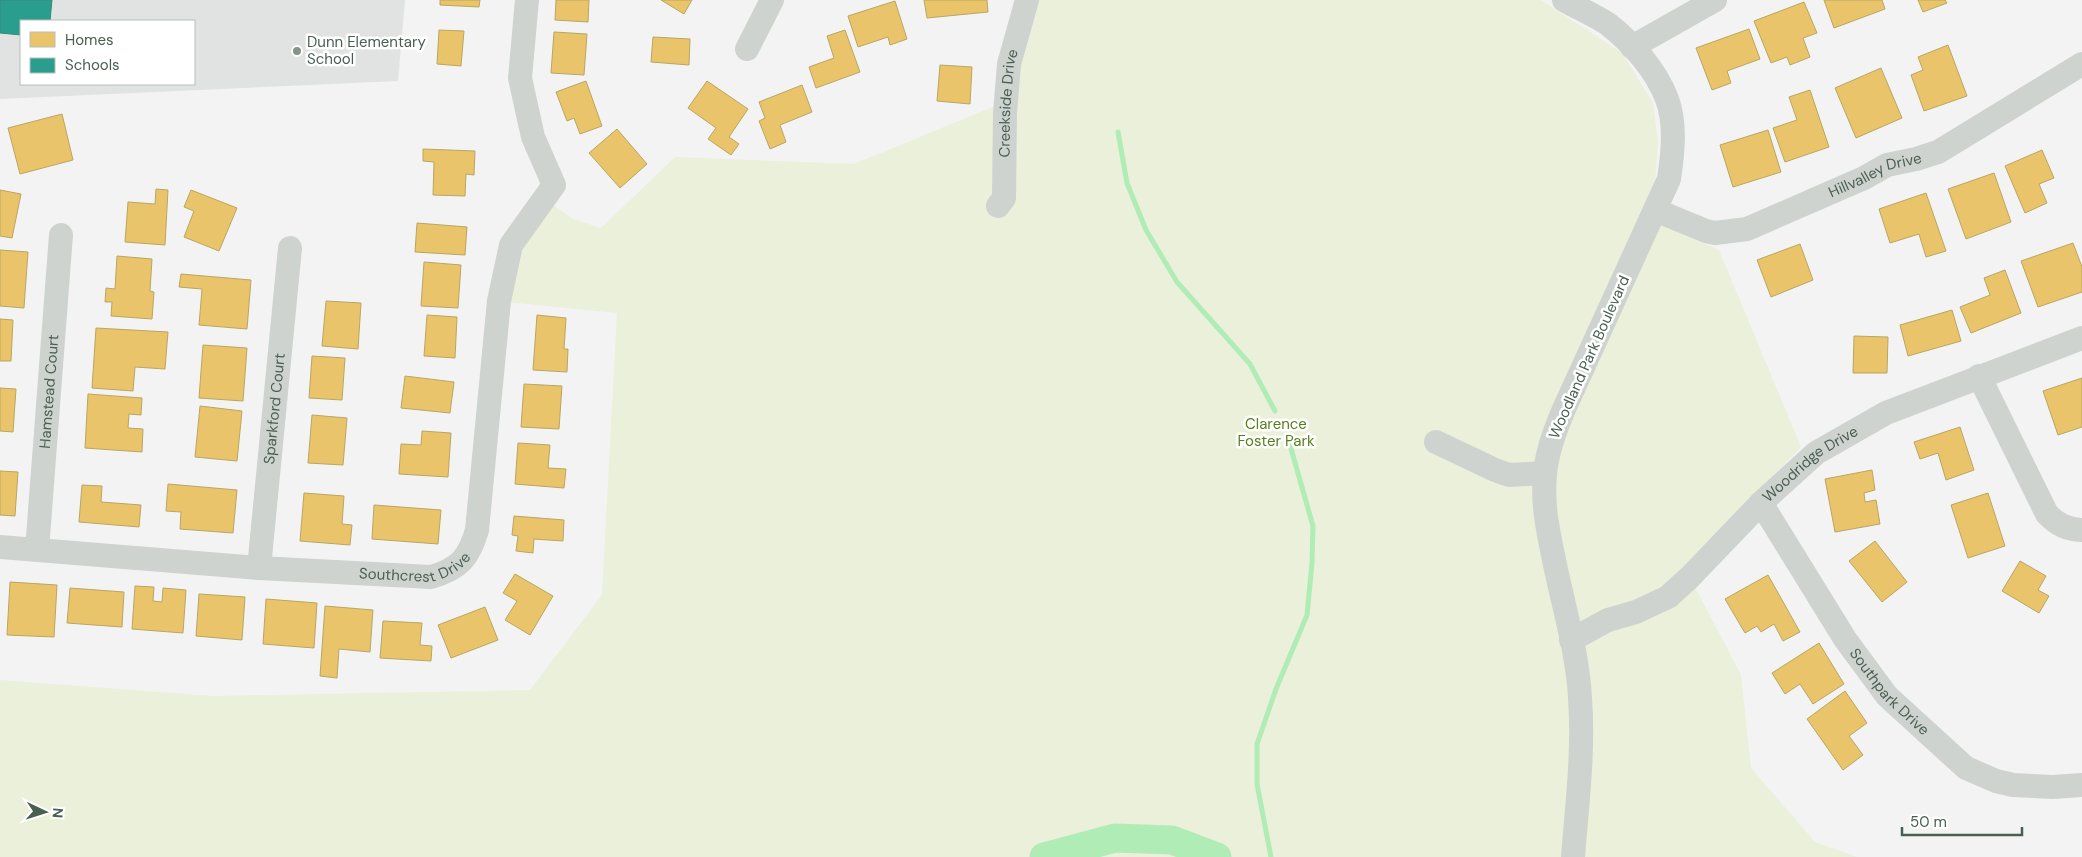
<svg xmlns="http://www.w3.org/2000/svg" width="2082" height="857" viewBox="0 0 2082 857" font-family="'DM Sans',sans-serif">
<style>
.education{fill:#e1e3e3;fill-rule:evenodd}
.green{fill:#eaf0d9}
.homes{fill:#e9c46a;stroke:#b9a662}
.schools{fill:#2a9d8f;stroke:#348a7c}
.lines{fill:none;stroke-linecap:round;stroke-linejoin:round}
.stream{stroke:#b0ecb5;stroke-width:5}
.river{stroke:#b0ecb5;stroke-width:29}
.minor{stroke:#ced3d0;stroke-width:24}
.poi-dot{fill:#85938a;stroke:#fff;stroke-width:2}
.labels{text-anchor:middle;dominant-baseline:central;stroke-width:5;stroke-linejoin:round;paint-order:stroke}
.poi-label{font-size:15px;fill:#4a5f51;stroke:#fff;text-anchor:start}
.street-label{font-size:15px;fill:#4a5f51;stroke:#fff}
.park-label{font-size:15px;fill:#597e1c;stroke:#fff}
</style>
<rect width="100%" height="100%" fill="#f3f3f3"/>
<path class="education" d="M0,0H405L398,81L0,99ZM21,21H194V84H21Z"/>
<path class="green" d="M1033,0H1541L1622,53L1653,103L1658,143L1655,182L1640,215L1719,250L1801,447L1700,552L1696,589L1741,675L1751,768L1815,842L1857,857H1048L1047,855L1044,857H0V680L212,696L530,690L602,595L617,313L507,302L522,248L552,204L573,219L601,228L675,157L854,164L1017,97L1022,44Z"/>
<path class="homes" d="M440,0H480L479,7L440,5Z
M556,0H589L588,22L555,20Z
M661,0H692L684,14Z
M924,0H987L988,12L927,18Z
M1824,0H1882L1885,9L1834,28Z
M1918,0H1945L1947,3L1923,12Z
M895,1L907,39L890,45L888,37L858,47L848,16Z
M1804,2L1817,33L1803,38L1810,57L1790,65L1787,57L1771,63L1754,21Z
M1749,29L1760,59L1727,71L1731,83L1712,90L1696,48Z
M439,30L464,31L461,66L437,64Z
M845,30L860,72L816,88L809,67L834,58L827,36Z
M554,32L587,34L584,75L551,73Z
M653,37L690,39L689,65L651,62Z
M1948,45L1967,96L1924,111L1911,75L1923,70L1918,57Z
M940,65L972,67L970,104L937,101Z
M1881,68L1902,118L1856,138L1835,88Z
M586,81L602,126L580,134L574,118L567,121L556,92Z
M707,81L748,109L729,137L739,144L731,155L708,139L716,128L688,108Z
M802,85L812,112L780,125L786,142L770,149L759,121L765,118L759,102Z
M1810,90L1829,147L1785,162L1773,128L1797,120L1789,97Z
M62,114L73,160L20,174L8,128Z
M617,129L647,164L620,188L589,153Z
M1768,130L1781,172L1733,187L1720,145Z
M423,149L475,151L474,175L466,174L465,196L433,195L434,162L423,161Z
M2042,150L2054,178L2039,184L2047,203L2025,213L2005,166Z
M1994,173L2011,222L1966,239L1948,189Z
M156,189L168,190L165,245L125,242L128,202L155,204Z
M0,190L21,194L12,238L0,236Z
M191,190L237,208L219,251L184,237L194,211L184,207Z
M1926,193L1946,251L1926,257L1919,234L1890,243L1879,209Z
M417,223L467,227L465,255L415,252Z
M2073,243L2082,267V292L2038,307L2021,261Z
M1800,244L1813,280L1771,297L1757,260Z
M0,250L28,252L24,308L0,306Z
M117,256L152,259L150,291L154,292L152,319L111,316L112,302H105L106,288L115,289Z
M424,262L461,265L458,308L421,306Z
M2005,270L2021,313L1971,333L1960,307L1990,295L1984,278Z
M181,274L251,280L247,329L199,325L202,289L179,287Z
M326,301L361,303L358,349L322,346Z
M1952,310L1961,341L1908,356L1900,325Z
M427,315L457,317L455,358L424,356Z
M537,315L566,318L564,349H568L567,372L533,370Z
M0,319L13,320L11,361H0Z
M96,328L168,332L165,369L135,367L133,391L92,388Z
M1854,336L1888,337L1887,373H1853Z
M203,345L247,348L243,401L199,398Z
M312,356L345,358L342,400L309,398Z
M405,376L454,382L450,413L401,408Z
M2082,378V427L2058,435L2043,391Z
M524,384L562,386L559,429L521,427Z
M0,388L16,389L13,432L0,431Z
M88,394L142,398L141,415L129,414L128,428L143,429L142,452L85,448Z
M200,406L242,411L237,461L195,457Z
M312,415L347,418L343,465L308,463Z
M1960,427L1974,470L1946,480L1938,453L1920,459L1914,442Z
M422,431L451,433L448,477L399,474L401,444L421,445Z
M518,443L550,445L548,468L566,469L564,488L515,484Z
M1872,470L1875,490L1864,493L1865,502L1876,500L1880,524L1835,532L1825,479Z
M0,471L18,472L15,516L0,515Z
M168,484L237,490L233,533L180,529L181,512L166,511Z
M82,485L102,486L101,502L141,505L139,527L79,522Z
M304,493L344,496L342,524L352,525L350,545L300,541Z
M1988,493L2005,546L1968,558L1951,505Z
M374,505L441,510L438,544L372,539Z
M514,516L564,520L563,541L534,539L533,553L516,551L518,536L512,535Z
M1875,541L1907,582L1882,602L1849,561Z
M2020,561L2046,576L2038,590L2049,596L2039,613L2002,591Z
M515,574L553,596L530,635L505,620L517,601L503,593Z
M1768,575L1800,632L1783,641L1774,624L1761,632L1757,626L1745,633L1725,599Z
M10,582L57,585L54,637L7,635Z
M135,586L154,587L153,601L162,602L163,588L186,590L183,633L132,629Z
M70,588L124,592L122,627L67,623Z
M199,594L245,597L242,640L196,636Z
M266,599L317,603L314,648L263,644Z
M325,606L373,610L370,652L339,649L337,678L320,676Z
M485,607L498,640L451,658L438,625Z
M383,621L422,623L420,645L432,646L431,661L380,658Z
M1819,643L1844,684L1813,704L1800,684L1785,694L1772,673Z
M1845,691L1867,723L1849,736L1863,755L1843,770L1807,719Z"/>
<path class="schools" d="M0,0H52L50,21H21V35L0,33Z"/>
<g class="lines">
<path class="stream" d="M1118,132L1127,183L1146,230L1177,282L1250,364L1275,411
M1271,857L1257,784V744L1276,689L1307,615L1312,563L1313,526L1290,445"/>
<path class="river" d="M1044,857L1115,838L1172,840L1217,857"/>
<g class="minor">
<path d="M1564,0C1578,8 1594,15 1608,24C1632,43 1656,70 1667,99C1676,123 1673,153 1669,179L1564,409C1555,430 1547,451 1545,474C1542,504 1548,531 1554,560C1563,604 1578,654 1580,698C1584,751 1577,804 1573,857"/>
<path d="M1632,47L1715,0"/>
<path d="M747,49L772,0"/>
<path id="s1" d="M998,206L1004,198L1005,113L1009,64L1027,0"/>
<path id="s2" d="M1655,210L1706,231L1715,233L1747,229L1864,178L1887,165L1916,159L1938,152L2082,64"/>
<path d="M1979,376L2047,514C2058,525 2066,529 2082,530"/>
<path d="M1436,442L1495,470L1509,475L1545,473"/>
<path id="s3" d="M1761,503L1845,639L1887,696L1966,768L1996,781L2013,785L2053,787L2082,785"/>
<path id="s4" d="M0,547L259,568L431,577C459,569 469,558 477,530L499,301L511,245L554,185L533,137L520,78L527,0"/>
<path id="s5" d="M37,550L61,235"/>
<path id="s6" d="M259,568L290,248"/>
<path id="s7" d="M1571,640L1608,620L1636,612L1668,597L1690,577L1761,503L1816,453L1886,413L2082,338"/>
</g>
</g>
<circle class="poi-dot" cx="297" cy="51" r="5"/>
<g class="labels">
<g class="poi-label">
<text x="307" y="42">Dunn Elementary<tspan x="307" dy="17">School</tspan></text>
</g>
<g class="street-label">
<text stroke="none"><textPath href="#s1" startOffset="105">Creekside Drive</textPath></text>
<text stroke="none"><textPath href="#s2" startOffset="236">Hillvalley Drive</textPath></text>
<text transform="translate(1589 357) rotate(-66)">Woodland Park Boulevard</text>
<text stroke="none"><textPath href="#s5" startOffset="159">Hamstead Court</textPath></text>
<text stroke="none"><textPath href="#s6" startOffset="160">Sparkford Court</textPath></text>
<text stroke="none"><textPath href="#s7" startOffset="302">Woodridge Drive</textPath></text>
<text stroke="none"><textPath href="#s4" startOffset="418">Southcrest Drive</textPath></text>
<text stroke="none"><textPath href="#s3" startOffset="229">Southpark Drive</textPath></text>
</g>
<g class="park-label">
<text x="1276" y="424">Clarence<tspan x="1276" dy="17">Foster Park</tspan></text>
</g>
</g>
<rect x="20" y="20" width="175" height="65" fill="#ffffff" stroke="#b7bfb9"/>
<rect x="30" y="32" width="25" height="15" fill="#e9c46a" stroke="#b7bfb9"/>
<text x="65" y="45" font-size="15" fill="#4a5f51">Homes</text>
<rect x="30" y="58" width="25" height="15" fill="#2a9d8f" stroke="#b7bfb9"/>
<text x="65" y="70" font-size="15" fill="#4a5f51">Schools</text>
<g transform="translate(45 812) rotate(94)" stroke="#ffffff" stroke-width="4" paint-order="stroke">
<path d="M0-4L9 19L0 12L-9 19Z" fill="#4a5f51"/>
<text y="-8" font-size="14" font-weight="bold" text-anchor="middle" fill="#4a5f51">N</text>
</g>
<path d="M1902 827v8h120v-8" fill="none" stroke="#4a5f51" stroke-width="2.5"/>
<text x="1910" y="827" font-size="15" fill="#4a5f51" stroke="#ffffff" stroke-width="4" paint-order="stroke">50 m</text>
</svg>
